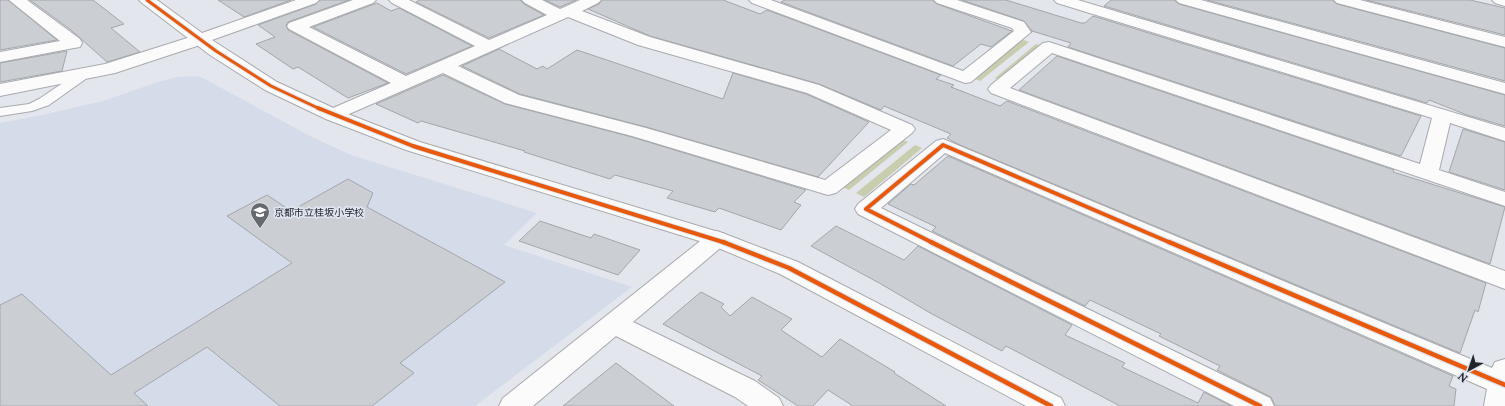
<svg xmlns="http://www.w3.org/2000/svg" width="1505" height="406" viewBox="0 0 1505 406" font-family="Lora,'Noto Sans JP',serif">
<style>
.built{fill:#d5dce9}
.green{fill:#c8cdad}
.building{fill:#cbced2;stroke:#a3a6ab}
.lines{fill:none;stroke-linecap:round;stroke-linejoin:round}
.service-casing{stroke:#a8aaae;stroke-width:2}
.minor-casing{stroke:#a8aaae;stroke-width:2}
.tertiary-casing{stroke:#a8aaae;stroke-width:2}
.service{fill:#fbfbfc;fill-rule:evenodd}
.minor{fill:#fbfbfc;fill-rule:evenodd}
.tertiary{fill:#fbfbfc;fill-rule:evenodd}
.cycleway-far2-casing{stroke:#dfe5f0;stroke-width:5}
.cycleway-far1-casing{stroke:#dfe5f0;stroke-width:6}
.cycleway-casing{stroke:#dfe5f0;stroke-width:7}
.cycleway-far2{stroke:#e8590c;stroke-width:3}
.cycleway-far1{stroke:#e8590c;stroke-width:4}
.cycleway{stroke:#e8590c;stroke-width:4.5}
.labels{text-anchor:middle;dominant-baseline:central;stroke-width:3.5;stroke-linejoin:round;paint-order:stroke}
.poi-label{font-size:10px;fill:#222529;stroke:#dfe5f0;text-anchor:start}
</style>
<rect width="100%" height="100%" fill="#e3e6ec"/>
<path class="built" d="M193,76L201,77L310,136L351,155L537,213L504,245L632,287L475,406H0V123L42,115L103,101L158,82L177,77Z"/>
<path class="green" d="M1021,39L1029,42L980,81L973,78Z
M1036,44L1043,46L1003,80L995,78Z
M901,139L908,142L849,190L840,186Z
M915,145L922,148L864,197L856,193Z"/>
<path class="building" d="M0,0H8L57,40L0,50Z
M30,0H93L124,24L111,28L140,52L107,62L71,30Z
M218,0H291L244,17Z
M320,0H349L288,22L286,25L288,30L388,83L348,98L298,67L293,69L256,44L275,37L258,25L316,4Z
M420,0H520L524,4L544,15L489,38L416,2Z
M545,0H576L560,7Z
M602,0H723L760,14L767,10L941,75L936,79L954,85L951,87L1000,106L1007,101L1486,283L1478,312L1475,310L1460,353L960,145L947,138L951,134L884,106L881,110L819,84L650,36L588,9L599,4Z
M785,0H932L937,4L1012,31L991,47L981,44L953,66L781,2Z
M962,0H1006L1081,23H1085L1093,16L1421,116L1401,156L1068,47L1071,43L1032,31L1024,21Z
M1111,0H1174L1179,4L1505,95V126L1467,115L1429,100L1427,103L1104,6Z
M1207,0H1332L1337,4L1505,48V81Z
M1366,0H1470L1505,8V35Z
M377,3L391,11L399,8L472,46L406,74L313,27Z
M499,49L537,69L543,66L547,69L577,50L723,99L733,73L806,94L869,122L818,177L646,127L520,94L462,66Z
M67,51L62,71L0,82V63Z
M1057,56L1394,170L1393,172L1505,207L1490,264L1019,90Z
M443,75L505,104L632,137L806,190L794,202L801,205L781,230L719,208L715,212L667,198L673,191L615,175L610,179L524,152L525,151L421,121L418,123L376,104Z
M1463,129L1505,142V190L1449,172Z
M948,156L1453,376L1449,386L1456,389L1454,406H1275L1271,397L1217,370L1220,366L1159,336L1161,334L1090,300L1085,306L932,231L936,227L888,204L911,184L914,185Z
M348,179L373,193L367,207L505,282L400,363L414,373L372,406H280L207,347L134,393L148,406H0V305L22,294L111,375L292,263L227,216L267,195L291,211Z
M540,221L591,238L594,234L640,250L618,275L519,241Z
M836,226L904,260L918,246L1072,325L1065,335L1125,363L1122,367L1198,403L1204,392L1231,406H1120L1006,346L1002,351L932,314L881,284L811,246Z
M701,292L724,304L721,307L730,316L752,297L792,319L781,330L822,357L840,339L895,372L894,373L946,406H853L828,390L813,406H798L758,380L762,376L663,324Z
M616,363L674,406H563Z"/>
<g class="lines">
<defs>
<path id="service" d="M83,71L87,72L89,75L87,78L49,105L32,111L0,116V108L29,104L39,99L79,72Z"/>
<path id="minor" d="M9,0H27L80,39L82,43L80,47L74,48L0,62V52L60,41Z
M353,0H376L373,3L309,27L406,76L475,46L392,3L389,0H409L489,40L547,15L525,3L522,0H542L560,9L580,0H601L598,3L582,11L650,37L819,85L912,125L915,129L912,133L836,193L828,195L632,136L505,103L443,73L333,121L326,119L323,115L326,111L391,83L289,29L287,26L289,23ZM568,17L638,45L807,93L891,130L825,180L646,128L519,95L458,66Z
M749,0H771L963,71L1014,31L1012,28L937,3L934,0H957L1024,22L1031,32L971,82L965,83L752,3Z
M1054,0H1078L1505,128V141L1450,123L1439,170L1505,192V206L1052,53L1010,88L1505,271V289L991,93L988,89L991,85L1043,43L1049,42L1420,164L1432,118L1057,3Z
M1176,0H1201L1505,83V94L1179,3Z
M1334,0H1360L1505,37V47L1337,3Z
M1492,0H1505V6L1495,3Z
M200,34L206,35L208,39L206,43L115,73L0,96V84L105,64Z
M943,139L1492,368L1495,362L1505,359V406H1484L1487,389L945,153L881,208L1270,398L1274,406H1234L858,214L855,209L858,204L936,141Z
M717,231L725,234L729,239L725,244L633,322L755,381L779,398L783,406H748L735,397L616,336L533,406H499L503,398L709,234Z"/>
<path id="tertiary" d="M139,0H157L202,33L296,0H319L316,3L212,40L277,82L340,111L420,142L725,234L798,262L1061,398L1065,406H1026L780,274L709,244L406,150L326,119L265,90L210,55L142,3Z"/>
</defs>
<use href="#service" class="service-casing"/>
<use href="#minor" class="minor-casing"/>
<use href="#tertiary" class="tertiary-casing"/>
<use href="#service" class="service"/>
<use href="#minor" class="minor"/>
<use href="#tertiary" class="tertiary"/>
<defs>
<path id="cycleway-far2" d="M147,0L216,51L271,86L320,109"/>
<path id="cycleway-far1" d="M318,108L413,146L726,243
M933,243L866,209L943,145L1171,243"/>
<path id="cycleway" d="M723,242L789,268L1051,406
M931,242L1260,406
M1169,242L1505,385"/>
</defs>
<use href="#cycleway-far2" class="cycleway-far2-casing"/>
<use href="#cycleway-far1" class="cycleway-far1-casing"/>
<use href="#cycleway" class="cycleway-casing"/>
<use href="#cycleway-far2" class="cycleway-far2"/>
<use href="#cycleway-far1" class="cycleway-far1"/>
<use href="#cycleway" class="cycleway"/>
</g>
<defs>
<symbol id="school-pin" viewBox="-11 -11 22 30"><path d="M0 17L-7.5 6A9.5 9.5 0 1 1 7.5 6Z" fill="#66696d" stroke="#dfe5f0"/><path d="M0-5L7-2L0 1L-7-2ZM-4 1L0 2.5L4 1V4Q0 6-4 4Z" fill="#fff"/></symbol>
</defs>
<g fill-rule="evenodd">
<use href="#school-pin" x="249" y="201" width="22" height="30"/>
</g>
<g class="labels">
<g class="poi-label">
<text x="274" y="212">京都市立桂坂小学校</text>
</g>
</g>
<g transform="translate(1469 370) rotate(220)" stroke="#dfe5f0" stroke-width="3" paint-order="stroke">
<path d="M0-3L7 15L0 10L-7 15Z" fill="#222529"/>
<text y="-6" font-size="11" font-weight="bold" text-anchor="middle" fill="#222529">N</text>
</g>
</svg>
